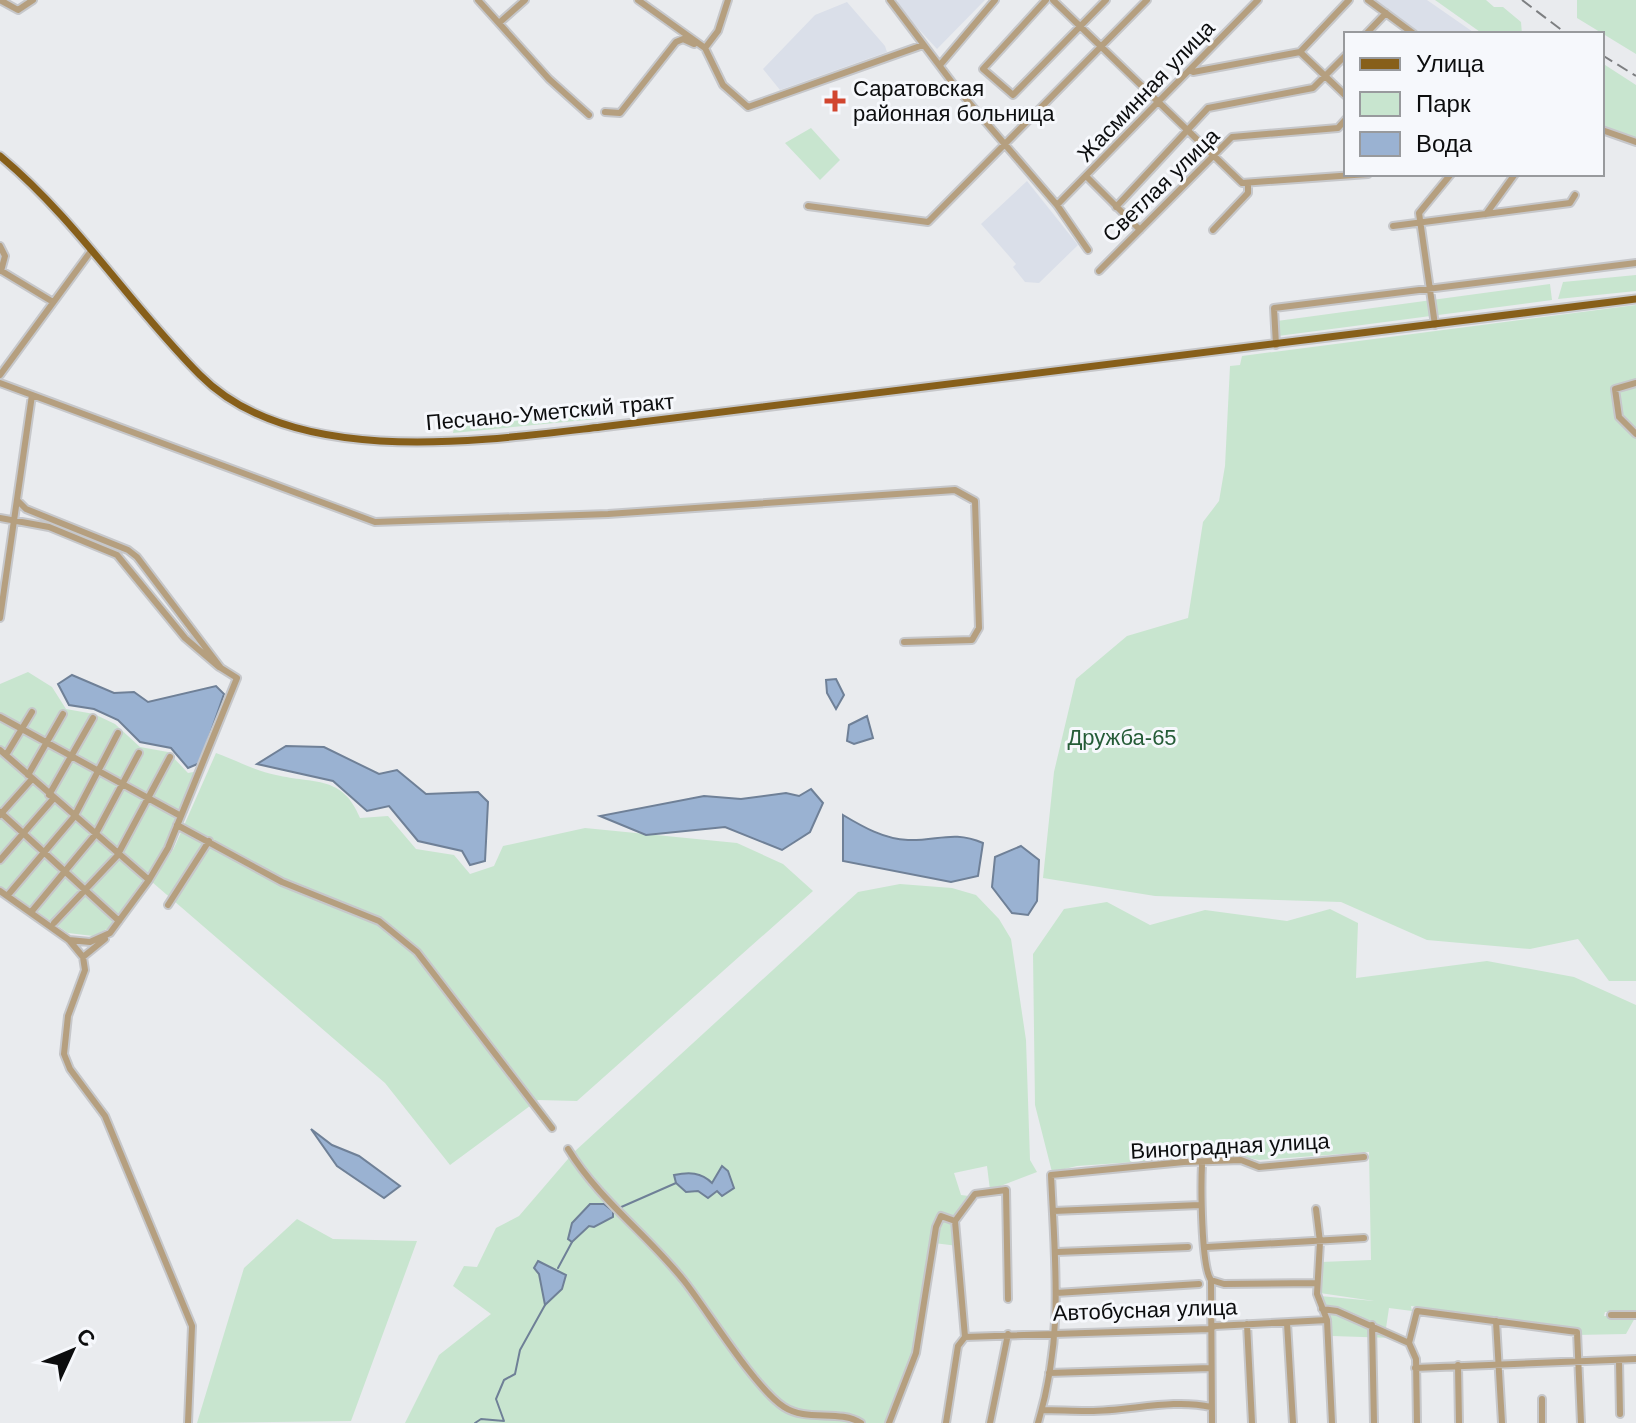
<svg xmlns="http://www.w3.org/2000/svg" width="1636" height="1423" viewBox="0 0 1636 1423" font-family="Arial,sans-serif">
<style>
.built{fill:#dadfe9}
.green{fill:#c8e5cf}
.water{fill:#9ab2d2;stroke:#6f8097;stroke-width:2}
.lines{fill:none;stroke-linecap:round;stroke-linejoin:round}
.stream{stroke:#6f8097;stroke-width:2}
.minor-casing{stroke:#c6c7ca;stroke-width:10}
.major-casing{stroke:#c6c7ca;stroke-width:11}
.minor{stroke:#b59f7f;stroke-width:6}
.major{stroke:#875f1a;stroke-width:7}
.rail{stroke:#7d7f81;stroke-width:2;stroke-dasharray:12 6;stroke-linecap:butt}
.poi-dot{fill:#d1452e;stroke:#f6f8fc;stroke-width:3}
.labels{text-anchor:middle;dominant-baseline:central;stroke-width:6;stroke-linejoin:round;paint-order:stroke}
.poi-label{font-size:22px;fill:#0c0d0e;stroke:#f6f8fc;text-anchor:start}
.street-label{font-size:22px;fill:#0c0d0e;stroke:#f6f8fc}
.park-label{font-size:22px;fill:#255c37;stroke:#f6f8fc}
</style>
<rect width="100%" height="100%" fill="#e9ebee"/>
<path class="built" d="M897,0H985L937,49L900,9Z
M1375,0H1427L1476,34H1422Z
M847,2L885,46L887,52L780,90L763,69L815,15Z
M1027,181L1078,245L1039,283L1025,282L1013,267L1016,264L981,224Z"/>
<path class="green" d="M1435,0H1486L1494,7H1503L1521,22L1522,34H1483Z
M1577,0H1636V54L1577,18Z
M1602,63L1636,85V139L1602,126Z
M811,128L840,160L820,180L785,143Z
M1636,275V291L1558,299L1563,282Z
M1550,284L1552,300L1278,336L1277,321Z
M1636,305V981H1609L1578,939L1530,949L1427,940L1341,902L1155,896L1043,878L1054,772L1076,679L1127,636L1188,618L1203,522L1219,501L1225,466L1230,366L1240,365L1242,356Z
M580,403L597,411L596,419L453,433L455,422L480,418L500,423Z
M28,672L52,687L66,709L94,714L115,724L140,747L168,752L188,773L199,771L184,798L166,847L109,928L93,936L68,933L0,886V684Z
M216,753C235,760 256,771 276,775C314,784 343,775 360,818L388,816L416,849L454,855L470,874L494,866L503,846L585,828L737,843L783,864L813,891L577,1101L538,1100L450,1165L385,1083L152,882L174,848Z
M900,884L952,888L976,895L999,919L1011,939L1026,1040L1030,1160L1037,1172L990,1190L987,1166L954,1173L961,1195L969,1196L954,1219L938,1215L935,1235L944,1218L952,1221L958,1246L934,1243L914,1356L887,1423H405L439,1355L491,1314L453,1286L464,1266L477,1267L496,1228L519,1216L574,1152L858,892Z
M1107,902L1150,925L1205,910L1287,921L1330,909L1358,923L1356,978L1487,961L1574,977L1636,1005V1312H1605L1604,1316H1636L1626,1334L1576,1335L1500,1325L1494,1319L1411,1306L1412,1311L1389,1308L1386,1328L1393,1338L1332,1336L1331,1323L1320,1296L1374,1301L1320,1293L1321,1262L1371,1260L1369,1152L1259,1160L1235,1155L1077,1166L1052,1172L1035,1105L1033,954L1064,909Z
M297,1219L333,1239L417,1241L351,1421L197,1423L244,1268Z"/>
<path class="water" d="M72,675L114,693L134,692L148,702L216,686L224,694L200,763L188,768L171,748L140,742L118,720L94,709L69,705L58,684Z
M836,679L844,695L836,709L827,693L826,680Z
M867,716L873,738L854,744L847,741L849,725Z
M286,746L324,747L379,774L397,770L426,794L478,792L488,802L485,861L470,865L462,851L418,841L389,806L367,811L333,781L257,764Z
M811,789L823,803L810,832L782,850L725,827L646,835L600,816L704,796L741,799L786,793L799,796Z
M843,815C863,827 884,839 908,840C938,841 953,830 983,843L978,876L951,882L843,861Z
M1021,846L1039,860L1037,901L1028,915L1012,913L992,887L995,857Z
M311,1129L332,1145L359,1156L400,1186L384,1198L337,1166Z
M722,1166L728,1171L734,1188L722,1196L717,1191L708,1198L698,1191L686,1192L676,1183L674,1175C689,1172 701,1172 712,1183Z
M590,1204H604L613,1211V1217L594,1227L589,1226L572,1242L568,1239L572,1223Z
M538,1261L566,1275L562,1289L545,1305L539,1274L534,1268Z"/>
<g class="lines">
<path class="stream" d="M619,1208L676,1183
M558,1268L572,1242
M475,1423L481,1419L504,1421L496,1399L504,1380L515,1374L520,1350L545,1305"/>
<defs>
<path id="minor" d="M0,0L18,10L33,0
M478,0L549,79L589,115
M638,0L705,48L723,85L748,107L923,45
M890,0L954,85L1057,205L1088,250
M1046,0L983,69L1013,95L1106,0
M1053,0L1242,183L1368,174
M1368,0L1414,34
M499,23L525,0
M1366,34L1386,13
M705,48L718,31L728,0
M1300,52L1346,96
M940,65L995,0
M1193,72L1300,52L1349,0
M605,112L620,113L676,42L683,39L694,44
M1602,130L1636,142
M1087,177L1140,230
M1057,205L1258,0
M808,206L928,222L1147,0
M1116,207L1208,108L1313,88L1346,55
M1486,214L1515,174
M1393,226L1570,203L1575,195
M1213,230L1248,193V183
M0,246L5,256L1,271
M0,270L53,302
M1099,271L1232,137L1338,128L1346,119
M1435,325L1419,213L1451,174
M1276,345L1274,308L1636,263
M0,375L91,251
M0,383L375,522L608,514L955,490L975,501L979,628L972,640L904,642
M1636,383L1615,389L1619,417L1636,434
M17,500L26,509L128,550L137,557L221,668L237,678L168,848L149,880L110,933L90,942L69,940
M0,518L49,527L117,555L185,638L219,667
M0,618L32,395
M0,717L179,815
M0,750L149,880
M6,755L32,712
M28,775L63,714
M49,795L93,718
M0,812L119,921
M0,815L32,779
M177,825L282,882L379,921L417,952L552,1128
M0,860L54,798
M0,891L69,940L83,957L85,970L68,1016L64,1054L70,1069L105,1116L192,1326L188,1423
M8,895L74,817L118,733
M168,905L209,841
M32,911L95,835L139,753
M54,923L117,856L170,757
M83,957L105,939
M568,1149C599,1200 648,1235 685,1282C709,1313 755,1388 784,1407C807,1422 839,1409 861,1423
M1202,1164C1201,1184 1201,1267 1211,1280L1212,1423
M1316,1209L1320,1242L1317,1294L1327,1320L1332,1423
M1053,1211L1200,1205
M1207,1247L1364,1238
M1057,1252L1188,1247
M1211,1280L1224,1284L1317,1283
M1056,1293L1199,1284
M1322,1309L1337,1311L1409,1343L1416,1359L1417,1423
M1611,1315H1636
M1496,1321L1502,1423
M1287,1323L1293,1423
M1247,1324L1252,1423
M1372,1325L1374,1423
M965,1337L1209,1329L1215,1326L1327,1320
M1409,1343L1417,1311L1577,1332L1581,1423
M1619,1361L1620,1414
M1458,1365L1459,1423
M1415,1368L1636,1359
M1049,1373L1210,1368
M1542,1399V1423
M1042,1410C1057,1410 1072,1411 1086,1411C1127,1412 1171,1398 1211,1407
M889,1423L916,1353L936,1227L941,1216L955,1221
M946,1423L958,1346L965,1337L955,1221L975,1194L1006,1190L1008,1299
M990,1423L1008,1334
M1038,1423C1064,1336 1055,1263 1051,1175L1184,1162L1241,1160L1259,1167L1270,1166L1364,1157"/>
<path id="major" d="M0,156C76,219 131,306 200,375C293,469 482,441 601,427L1636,299"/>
</defs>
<use href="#minor" class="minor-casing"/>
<use href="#major" class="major-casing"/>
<use href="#minor" class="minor"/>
<use href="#major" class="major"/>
<path class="rail" d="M1522,0L1567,34
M1602,55L1636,76"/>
</g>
<path class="poi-dot" d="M831 89h8v8h8v8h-8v8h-8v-8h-8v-8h8z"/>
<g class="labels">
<g class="poi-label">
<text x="853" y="88">Саратовская<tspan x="853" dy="25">районная больница</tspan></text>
</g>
<g class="street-label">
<text transform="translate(1146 91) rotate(-46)">Жасминная улица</text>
<text transform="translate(1161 185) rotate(-44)">Светлая улица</text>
<text transform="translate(550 412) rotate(-5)">Песчано-Уметский тракт</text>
<text transform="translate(1230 1146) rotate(-3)">Виноградная улица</text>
<text transform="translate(1145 1310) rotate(-2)">Автобусная улица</text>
</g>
<g class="park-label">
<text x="1122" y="737">Дружба-65</text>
</g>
</g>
<rect x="1344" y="32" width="260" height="144" fill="#f6f8fc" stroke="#989a9d" stroke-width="2"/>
<rect x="1360" y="58" width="40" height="12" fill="#875f1a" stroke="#989a9d" stroke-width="2"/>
<text x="1416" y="72" font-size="24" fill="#0c0d0e">Улица</text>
<rect x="1360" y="92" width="40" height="24" fill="#c8e5cf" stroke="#989a9d" stroke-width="2"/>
<text x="1416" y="112" font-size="24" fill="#0c0d0e">Парк</text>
<rect x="1360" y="132" width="40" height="24" fill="#9ab2d2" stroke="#989a9d" stroke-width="2"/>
<text x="1416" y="152" font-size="24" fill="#0c0d0e">Вода</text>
<g transform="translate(72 1351) rotate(46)" stroke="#f6f8fc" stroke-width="6" paint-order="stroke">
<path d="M0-6L14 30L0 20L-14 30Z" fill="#0c0d0e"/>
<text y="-12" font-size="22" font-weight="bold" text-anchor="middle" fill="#0c0d0e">С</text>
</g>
</svg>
